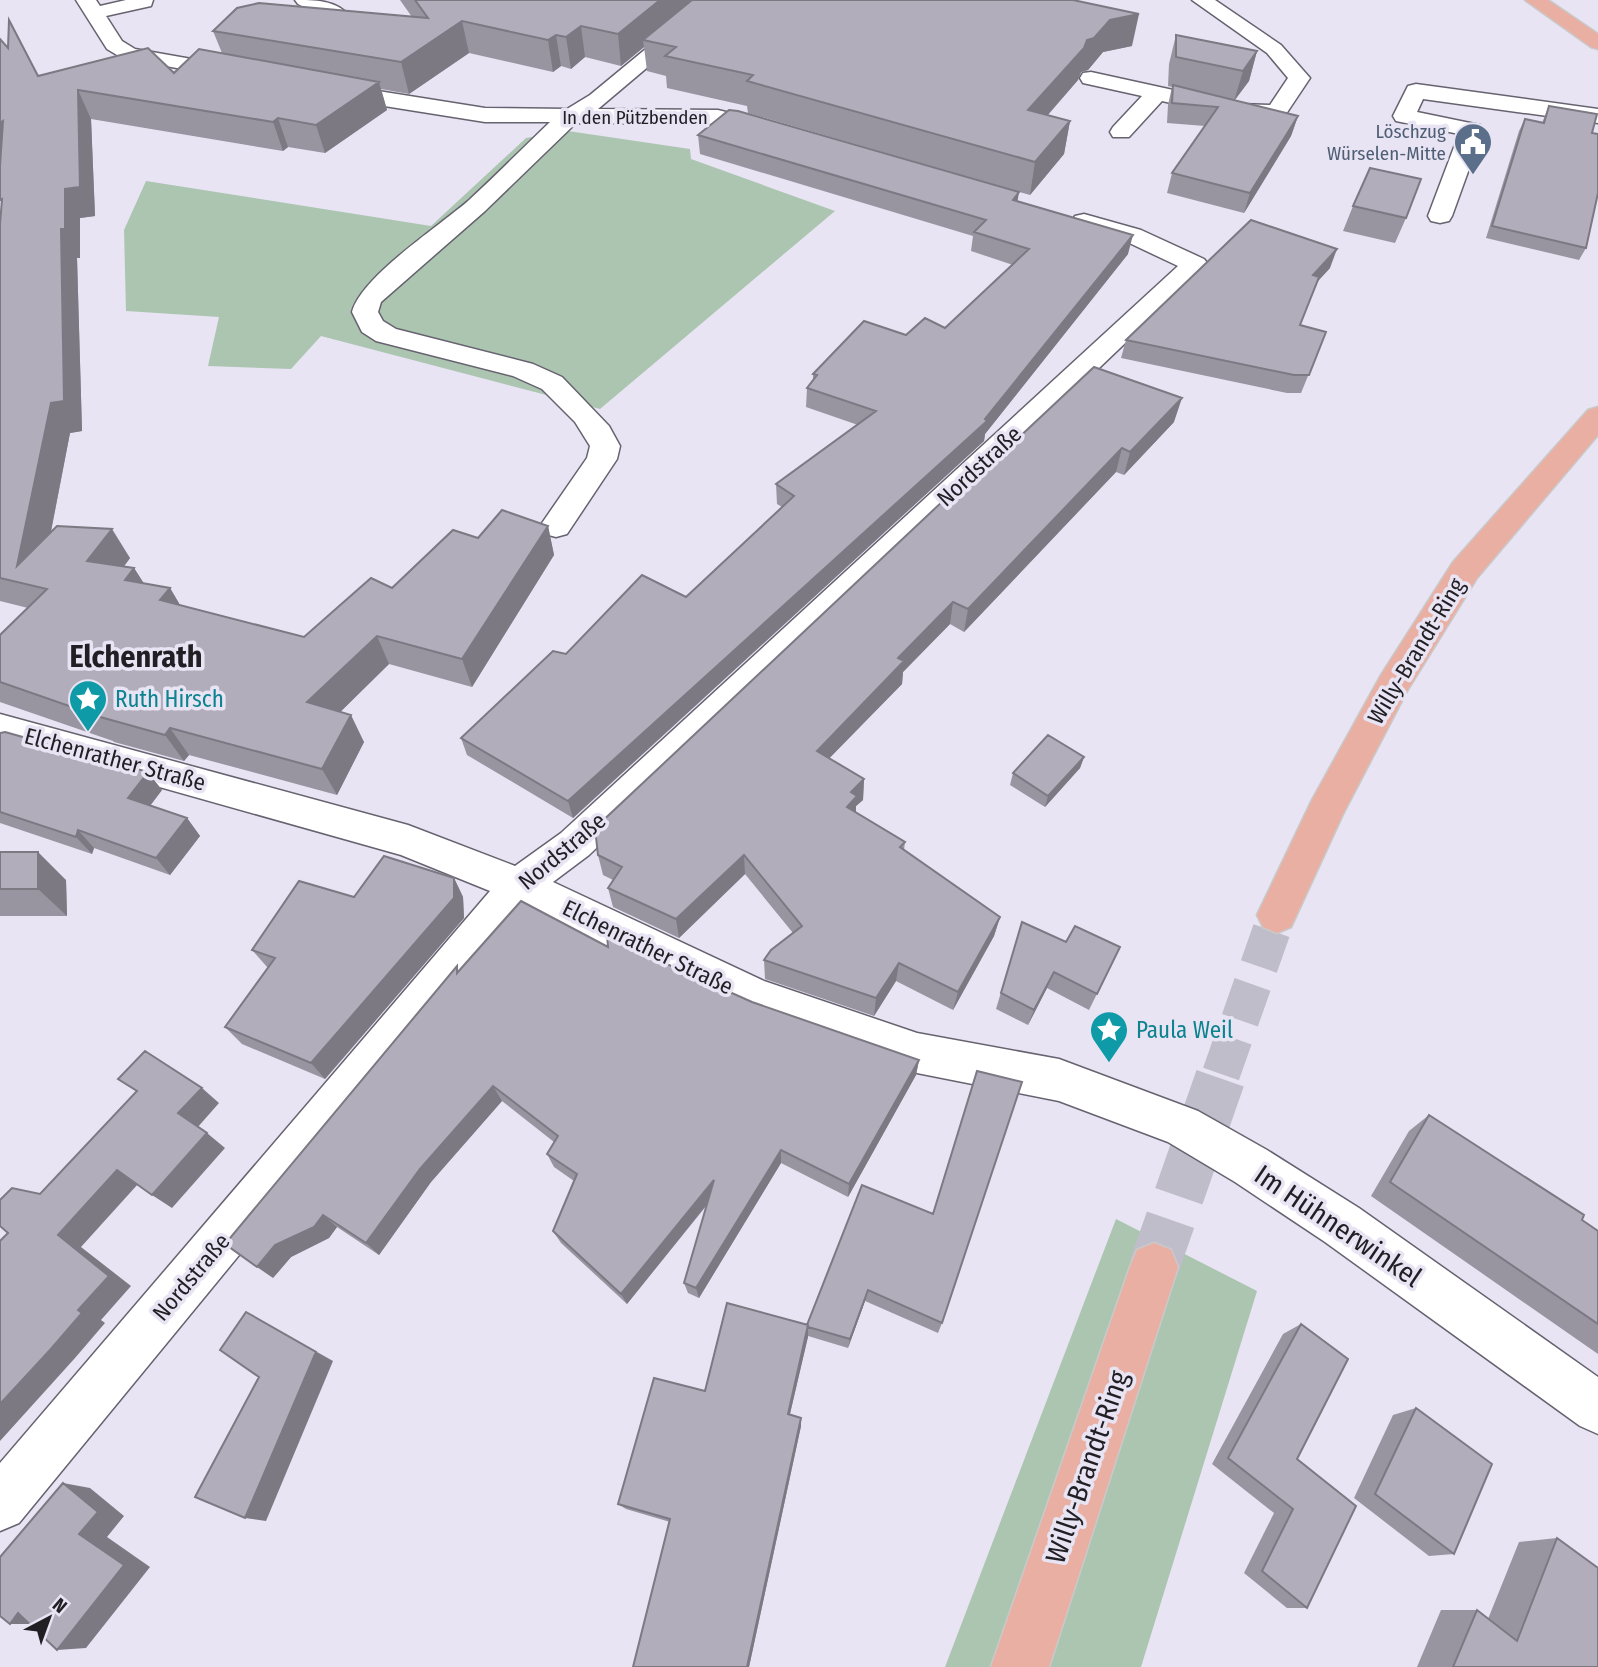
<svg xmlns="http://www.w3.org/2000/svg" width="1598" height="1667" viewBox="0 0 1598 1667" font-family="'Fira Sans Condensed',sans-serif">
<style>
.green{fill:#acc5b1}
.lines{fill:none;stroke-linecap:round;stroke-linejoin:round}
.major-tunnel-far1{stroke:#c0bdca;stroke-width:38;stroke-dasharray:38 19;stroke-linecap:butt}
.major-tunnel{stroke:#c0bdca;stroke-width:50;stroke-dasharray:50 25;stroke-linecap:butt}
.minor-casing{stroke:#66626f;stroke-width:3}
.major-casing{stroke:#cac9ca;stroke-width:3}
.minor{fill:#fff;fill-rule:evenodd}
.major{fill:#e9afa3;fill-rule:evenodd}
.wall{fill:#9895a1}
.shaded-wall{fill:#7c7983}
.building{fill:#b1adbb;stroke:#7c7983;stroke-width:2}
.labels{text-anchor:middle;dominant-baseline:central;stroke-width:7;stroke-linejoin:round;paint-order:stroke}
.far-street-label{font-size:19px;fill:#211f24;stroke:#e8e4f3}
.far-service-label{font-size:19px;fill:#4e5e75;stroke:#e8e4f3;text-anchor:end}
.street-label{font-size:23px;fill:#211f24;stroke:#e8e4f3}
.culture-label{font-size:23px;fill:#0d838f;stroke:#e8e4f3;text-anchor:start}
.near-street-label{font-size:28px;fill:#211f24;stroke:#e8e4f3}
.district-label{font-size:30px;font-weight:bold;fill:#211f24;stroke:#e8e4f3}
</style>
<rect width="100%" height="100%" fill="#e8e4f3"/>
<path class="green" d="M568,131L690,149L691,159L835,211L600,409L321,336L291,369L208,366L219,317L126,311L124,230L146,181L431,226L526,138Z
M1116,1219L1257,1291L1141,1667H945Z"/>
<g class="lines">
<path class="major-tunnel-far1" d="M1221,1074L1277,915"/>
<path class="major-tunnel" d="M1154,1267L1222,1073"/>
<defs>
<path id="minor" d="M76,0H96L100,6L126,0H153L151,6L106,16L122,41L135,49L237,67L245,68L248,73L245,78L237,79L122,58L107,49Z
M295,0C314,0 337,0 349,16L346,20C330,24 312,11 298,4Z
M705,0H727L598,109L718,110L778,125L781,130L778,135L770,137L718,124L576,123L485,211L381,302L378,312L383,321L396,329L533,364L562,377L609,426L620,446L617,459L567,534L556,537L545,534L540,526L587,458L590,446L575,422L542,389L513,376L376,341L362,332L352,312C361,277 438,227 468,201C496,175 523,148 550,122H485L334,98L326,96L323,91L326,86L334,84L485,108L567,109L590,95Z
M1192,0H1215L1281,45L1310,78L1284,117L1237,118L1162,101L1129,137H1113L1110,132L1113,127L1142,96L1083,83L1080,78L1083,73L1091,72L1237,104L1270,105L1288,78L1267,53Z
M1416,84L1598,109V123L1423,99L1417,112L1480,125L1483,130L1452,216L1449,221L1440,223L1431,221L1428,216L1459,134L1396,121L1393,116L1408,86Z
M1084,214L1141,230L1204,259L1208,264L589,855L553,882L764,981L917,1033L1059,1059L1198,1111L1267,1150L1359,1208L1598,1377V1434L1580,1426L1325,1242L1235,1182L1168,1142L1059,1101L917,1073L754,1016L525,907L19,1523L0,1531V1463L490,891L401,855L0,742V714L408,825L515,866L561,833L1178,266L1123,240L1075,226L1072,221L1075,216Z"/>
<path id="major" d="M1525,0H1548L1598,34V49L1591,47Z
M1598,407V435L1477,578L1407,691L1343,814L1291,927L1277,933L1263,927L1257,915L1312,800L1381,675L1453,562L1588,410Z
M1154,1243L1171,1250L1178,1267L1049,1667H991L1130,1267L1137,1250Z"/>
</defs>
<use href="#minor" class="minor-casing"/>
<use href="#major" class="major-casing"/>
<use href="#minor" class="minor"/>
<use href="#major" class="major"/>
</g>
<path class="wall" d="M400,0H1073L1132,46L1103,52L1088,70L1081,72L1078,80L1048,115L1070,121L1064,154L1030,195L748,113L747,106L667,88L666,76L647,71L644,47L621,66L585,57L571,69L561,66L553,72L469,53L409,94L381,89L387,110L325,153L288,147L283,151L91,119L95,216L80,218V258H77L82,431L70,433L51,532L130,558L124,566L134,568L144,584L170,588L180,605L304,637L478,538L548,526L554,555L472,687L389,664L340,712L364,742L337,795L189,755L184,761L114,742L113,741L0,702V635L28,608L0,601V224L2,207L0,156V39L8,48L38,76L174,73L222,53L213,31L412,17Z
M1176,35L1257,51L1249,81L1234,101L1298,116L1291,136L1244,213L1167,193L1172,173L1205,126L1167,123L1168,105L1172,87L1168,86L1169,64Z
M1549,106L1592,133L1586,248L1579,260L1486,238L1519,131L1525,119L1542,123Z
M698,135L1018,201L1128,254L985,434L984,441L573,818L467,755L461,738L566,654L686,597L782,507L777,504L776,484L858,425L806,407L807,388L813,380V374L906,335L945,328L1013,265L971,251L973,236L700,154Z
M1353,206L1406,218L1395,243L1343,231Z
M1330,268L1318,281L1300,325L1326,332L1301,393H1287L1121,358L1126,340Z
M1174,422L1124,475L1116,472L964,632L950,624L903,672L902,684L829,758L864,779L863,800L856,806V813L905,842L904,850L1000,917L994,936L953,1010L896,981L874,1016L765,979L764,960L793,933L745,874L679,938L613,907L608,888L613,880L603,875L598,855L1015,441Z
M0,733L162,790L150,806L187,818L200,836L170,875L94,848L92,854L0,823Z
M1084,757L1080,768L1045,807L1010,785L1013,773Z
M0,852L66,880L67,916H0Z
M454,878L463,897L464,918L325,1079L242,1044L225,1027L268,968L252,950L354,897Z
M1022,922L1066,942L1120,947L1089,1010L1047,988L1028,1025L996,1009Z
M608,947L645,954L752,1002L919,1060L916,1075L848,1197L781,1163L699,1298L688,1293L684,1283L707,1205L627,1304L561,1243L553,1231L574,1181L554,1167L547,1154L554,1142L502,1101L431,1182L379,1255L337,1227L329,1238L291,1257L273,1278L459,971Z
M1429,1115L1598,1231V1354L1371,1196L1409,1131Z
M862,1185L942,1323L938,1333L865,1301L848,1348L808,1336L790,1414L801,1426L749,1667H633L670,1522L626,1509L618,1504L705,1391L807,1325Z
M1301,1324L1297,1459L1307,1608H1287L1244,1573L1274,1513L1212,1464L1283,1334Z
M1416,1408L1454,1554L1429,1556L1354,1498L1393,1415Z
M1557,1538L1598,1667H1417L1441,1610H1477L1488,1619L1519,1542Z"/>
<path class="shaded-wall" d="M660,0H701L643,40L644,47L621,66L618,34Z
M1139,14L1132,46L1103,52L1088,70L1081,72L1078,80L1023,143L1028,110L1087,40L1110,20Z
M462,21L469,53L409,94L401,62Z
M581,26L585,57L571,69L566,37Z
M556,35L561,66L553,72L548,40Z
M1257,51L1249,81L1234,101L1243,71Z
M379,82L387,110L325,153L316,125Z
M78,90L91,119L95,216L80,218V258H77L82,431L70,433L40,587L17,566L51,403L61,229Z
M1298,116L1291,136L1244,213L1250,193Z
M278,118L288,147L283,151L273,122Z
M3,121V161L0,156V123Z
M1070,121L1064,154L1030,195L1035,162Z
M1019,192L1016,211L1013,200Z
M1133,235L1128,254L985,434L984,441L573,818L568,801L985,419Z
M1337,249L1330,268L1318,281L1313,275Z
M1182,398L1174,422L1124,475L1130,452Z
M1122,448L1116,472L964,632L968,609Z
M548,526L554,555L472,687L462,659Z
M112,529L130,558L107,590L87,561Z
M134,568L152,596L125,580Z
M170,588L187,617L160,600Z
M953,602L950,624L903,672L902,684L816,772L817,751L898,658Z
M377,636L389,664L322,730L307,702Z
M351,715L364,742L337,795L322,769Z
M170,728L189,755L184,761L165,735Z
M1084,757L1080,768L1045,807L1048,796Z
M148,772L162,790L142,816L128,798Z
M864,779L863,800L856,806V817L847,807L851,792Z
M187,818L200,836L170,875L156,858Z
M78,830L94,848L92,854L76,837Z
M38,852L66,880L67,916L38,889Z
M744,855L745,874L679,938L676,919Z
M454,878L463,897L464,918L325,1079L311,1063Z
M1000,917L994,936L953,1010L958,992Z
M899,963L896,981L874,1016L876,998Z
M1054,972L1047,988L1028,1025L1034,1010Z
M919,1060L916,1075L848,1197L849,1184Z
M493,1086L502,1101L431,1182L379,1255L366,1243L420,1169Z
M202,1088L219,1103L197,1128L178,1113Z
M207,1133L225,1148L172,1208L152,1195Z
M781,1150V1163L699,1298L696,1288Z
M117,1170L138,1184L81,1247L131,1286L101,1320L105,1323L75,1358L0,1441V1404L78,1310L58,1235Z
M714,1180L716,1193L627,1304L621,1294Z
M323,1215L337,1227L329,1238L291,1257L273,1278L257,1267L275,1245Z
M868,1290L865,1301L848,1348L850,1339Z
M246,1312L333,1361L266,1521L245,1518L316,1352Z
M808,1325V1337L788,1422V1414Z
M801,1418V1426L749,1667H747Z
M63,1483L90,1488L124,1516L107,1537L150,1567L86,1648L57,1650L79,1534Z
M18,1613L41,1624H10Z"/>
<path class="building" d="M415,0H660L618,34L581,26L566,37L556,35L548,40L462,21L401,62L213,31L237,8L259,3L428,18Z
M692,0H1073L1139,14L1110,20L1094,38L1087,40L1084,48L1028,110L1070,121L1035,162L747,81L753,75L665,56L676,47L643,40Z
M9,20L38,76L148,48L174,73L199,49L379,82L316,125L278,118L273,122L78,90L80,187L65,189V229H61L64,401L51,403L17,566L57,526L112,529L87,561L134,568L125,580L170,588L160,600L304,637L371,578L392,588L453,530L478,538L502,510L548,526L462,659L377,636L307,702L351,715L322,769L170,728L165,735L93,715H95L0,682V635L47,589L0,578V224L2,199L0,200V166L3,121L0,123V39L8,48Z
M1176,35L1257,51L1243,71L1176,57Z
M1173,85L1298,116L1250,193L1172,173L1218,107L1172,103Z
M1549,106L1597,114L1592,133L1598,134V193L1586,248L1492,226L1525,119L1544,123Z
M729,110L738,111L1019,192L1013,200L1133,235L985,419L987,421L568,801L461,738L553,651L566,654L642,575L686,597L794,496L776,484L876,411L807,388L817,375L813,374L864,321L906,335L925,318L945,328L1029,249L974,232L986,220L698,135Z
M1370,168L1421,179L1406,218L1353,206Z
M1251,220L1337,249L1313,275L1319,277L1300,325L1326,332L1309,375H1294L1126,340Z
M1094,367L1182,398L1130,452L1122,448L968,609L953,602L898,658L904,661L817,751L864,779L851,792L857,796L847,807L905,842L900,847L1000,917L958,992L899,963L876,998L764,960L771,950L802,926L744,855L676,919L608,888L622,867L598,855L595,828L1011,437L1015,441Z
M5,732L148,772L128,798L187,818L156,858L78,830L76,837L0,812V733Z
M1048,735L1084,757L1048,796L1013,773Z
M0,852H38V889H0Z
M384,856L454,878V898L311,1063L225,1027L275,958L252,950L299,881L354,897Z
M521,901L608,947L607,934L644,951L642,953L752,1002L919,1060L849,1184L781,1150L696,1288L684,1283L714,1180L621,1294L553,1231L577,1174L547,1154L558,1136L493,1086L420,1169L366,1243L323,1215L314,1227L275,1245L257,1267L225,1244L457,966V973Z
M1022,922L1066,942L1075,926L1120,947L1097,994L1054,972L1034,1010L1001,993Z
M145,1051L202,1088L178,1113L207,1133L152,1195L117,1170L58,1235L109,1276L78,1310L82,1313L50,1350L0,1404V1241L8,1233L0,1226V1200L12,1188L40,1194L137,1091L118,1079Z
M977,1071L1022,1082L942,1323L868,1290L850,1339L808,1327L807,1325L862,1185L933,1214Z
M1429,1115L1584,1215L1582,1220L1598,1231V1324L1390,1182Z
M727,1303L808,1325L788,1414L801,1418L747,1667H633L670,1519L618,1504L654,1378L705,1391Z
M246,1312L316,1352L245,1518L195,1497L259,1377L220,1350Z
M1301,1324L1348,1359L1297,1459L1356,1506L1307,1608L1262,1571L1293,1509L1228,1458Z
M1416,1408L1492,1464L1454,1554L1375,1494Z
M63,1483L98,1512L79,1534L124,1565L57,1650L18,1613L10,1624L0,1616V1557Z
M1557,1538L1598,1568V1667H1453L1477,1610L1517,1641Z"/>
<defs>
<symbol id="civic-pin" viewBox="-11 -11 22 30"><path d="M0 17L-7.5 6A9.5 9.5 0 1 1 7.5 6Z" fill="#5c6f8a" stroke="#e8e4f3"/><path d="M-.6-6.5H3V-4.5H.6V-3L4-1V1h2V6H-6V1h2V-1L-.6-3ZM-1.2 2.5V6h2.4V2.5Z" fill="#fff"/></symbol>
<symbol id="sight-pin" viewBox="-11 -11 22 30"><path d="M0 17L-7.5 6A9.5 9.5 0 1 1 7.5 6Z" fill="#0f9aa8" stroke="#e8e4f3"/><path d="M0-6L1.8-2.2L6-1.7L2.9 1.2L3.7 5.4L0 3.3L-3.7 5.4L-2.9 1.2L-6-1.7L-1.8-2.2Z" fill="#fff"/></symbol>
</defs>
<g fill-rule="evenodd">
<use href="#civic-pin" x="1451" y="120" width="44" height="60"/>
<use href="#sight-pin" x="66" y="677" width="44" height="60"/>
<use href="#sight-pin" x="1087" y="1008" width="44" height="60"/>
</g>
<g class="labels">
<g class="far-street-label">
<text x="635" y="117">In den Pützbenden</text>
</g>
<g class="far-service-label">
<text x="1446" y="131">Löschzug<tspan x="1446" dy="22">Würselen-Mitte</tspan></text>
</g>
<g class="street-label">
<text transform="translate(979 466) rotate(-43)">Nordstraße</text>
<text transform="translate(1416 651) rotate(-59)">Willy-Brandt-Ring</text>
<text transform="translate(115 759) rotate(15)">Elchenrather Straße</text>
<text transform="translate(562 851) rotate(-40)">Nordstraße</text>
<text transform="translate(648 947) rotate(26)">Elchenrather Straße</text>
<text transform="translate(191 1277) rotate(-50)">Nordstraße</text>
</g>
<g class="culture-label">
<text x="115" y="699">Ruth Hirsch</text>
<text x="1136" y="1030">Paula Weil</text>
</g>
<g class="near-street-label">
<text transform="translate(1338 1226) rotate(34)">Im Hühnerwinkel</text>
<text transform="translate(1087 1467) rotate(-71)">Willy-Brandt-Ring</text>
</g>
<g class="district-label">
<text x="136" y="657">Elchenrath</text>
</g>
</g>
<g transform="translate(49 1618) rotate(41)" stroke="#e8e4f3" stroke-width="5" paint-order="stroke">
<path d="M0-5L12 26L0 18L-12 26Z" fill="#211f24"/>
<text y="-10" font-size="19" font-weight="bold" text-anchor="middle" fill="#211f24">N</text>
</g>
</svg>
